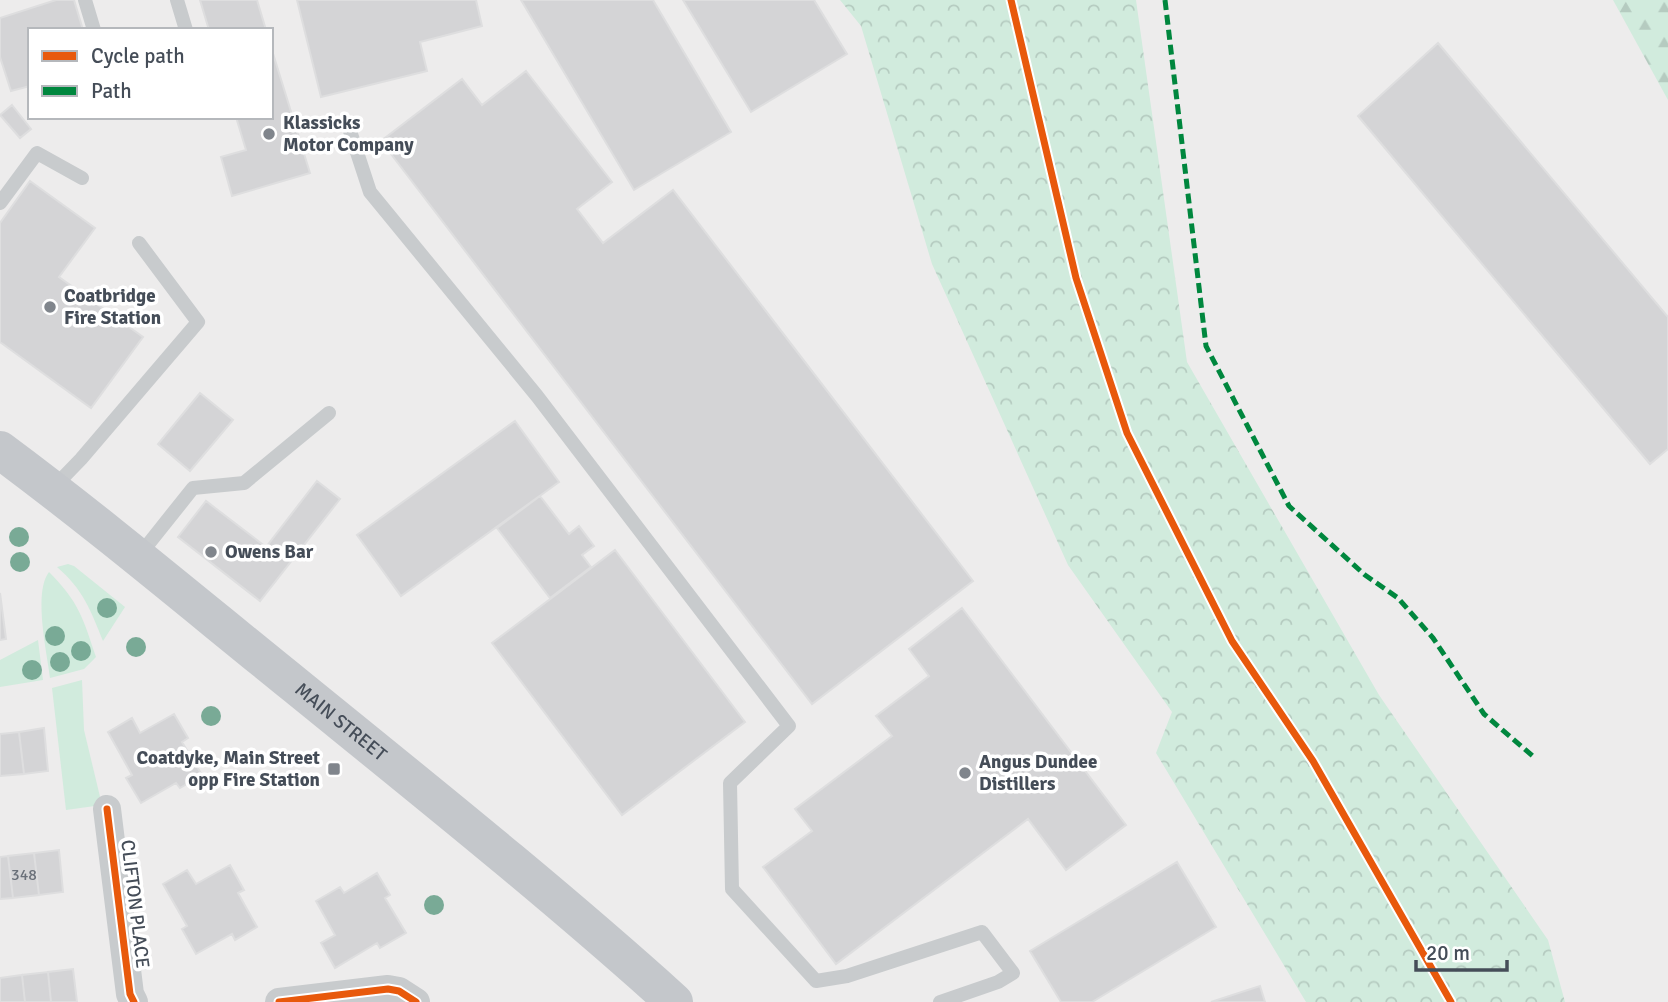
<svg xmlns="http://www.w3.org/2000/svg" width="1668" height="1002" viewBox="0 0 1668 1002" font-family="Signika,sans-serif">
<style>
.grass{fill:#d1ebdd}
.forest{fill:url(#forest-firs)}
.park{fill:url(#park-crowns)}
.building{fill:#d4d4d6;stroke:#dededf;stroke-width:2}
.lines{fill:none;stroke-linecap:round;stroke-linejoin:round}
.lane{stroke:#c8cbcd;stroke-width:14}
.street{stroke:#c8cbcd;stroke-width:28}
.primary{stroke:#c4c7cb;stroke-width:38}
.quiet{stroke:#00873e;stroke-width:5;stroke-dasharray:10 5;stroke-linecap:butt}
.cycleway-casing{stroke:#fff;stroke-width:11}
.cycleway{stroke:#e8590c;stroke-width:7}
.tree{fill:#79aa96}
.poi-dot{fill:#80858c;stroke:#fff;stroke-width:2.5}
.labels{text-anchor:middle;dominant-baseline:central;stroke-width:7;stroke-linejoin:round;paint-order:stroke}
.number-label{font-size:16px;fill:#6a7079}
.poi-label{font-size:19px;font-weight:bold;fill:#454d58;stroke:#fff;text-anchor:start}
.street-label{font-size:19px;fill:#454d58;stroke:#fff}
</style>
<defs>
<pattern id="forest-firs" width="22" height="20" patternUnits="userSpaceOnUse" patternTransform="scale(1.75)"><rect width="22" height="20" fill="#d1ebdd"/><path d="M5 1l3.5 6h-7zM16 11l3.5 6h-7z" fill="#b5cbc0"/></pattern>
<pattern id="park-crowns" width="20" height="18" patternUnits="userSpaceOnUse" patternTransform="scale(1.75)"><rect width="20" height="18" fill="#d1ebdd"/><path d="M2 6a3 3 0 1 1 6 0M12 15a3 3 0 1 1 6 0" fill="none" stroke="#b5cbc0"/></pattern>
</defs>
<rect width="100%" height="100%" fill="#edecec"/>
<path class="grass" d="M68,564L74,566L125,607L103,641C91,611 83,589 57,567Z
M49,572C79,602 83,618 96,657L84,669L50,678C47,652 33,593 49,572Z
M38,640L43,680L0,687V660Z
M82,680L84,730L102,805L66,810L52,688Z"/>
<path class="forest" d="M1613,0H1668V100Z"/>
<path class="park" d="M840,0H1136L1187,362L1379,695L1548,940L1565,1002H1306L1156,753L1172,712L1068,565L932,264L861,26Z"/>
<path class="building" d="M56,0H74L83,30H30V86L11,91L0,57V18Z
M200,0H257L266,30H209Z
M297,0H476L482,26L420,42L427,71L321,97Z
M521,0H653L731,132L634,190Z
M683,0H814L847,54L751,112Z
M1438,43L1668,317V449L1650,464L1358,116Z
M271,47L310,173L232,196L221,157L246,150L236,117H271Z
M526,71L612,182L577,209L603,243L673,190L973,581L812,704L381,141L462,79L482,105Z
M12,105L31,129L20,138L0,115Z
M30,181L95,228L59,277L143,337L91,408L0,342V223Z
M200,393L233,420L190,471L158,444Z
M515,421L559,482L401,596L357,535Z
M317,481L340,499L260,601L178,537L206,501L266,547Z
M540,496L569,534L579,526L594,546L582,555L591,567L550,598L497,528Z
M615,550L745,722L622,815L492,643Z
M0,593L6,639L0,640Z
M962,608L1126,825L1066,870L1028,819L836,964L763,867L812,831L795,809L892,736L876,716L929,676L909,649Z
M174,714L188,738L182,742L202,775L180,788L176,783L141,803L126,778L132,775L108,732L132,718L140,733Z
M44,728L48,771L24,774L19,732Z
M19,732L24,774L0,776V734Z
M59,850L63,892L39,895L34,853Z
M34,853L39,895L13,898L8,856Z
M8,856L13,898L0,899V857Z
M1177,862L1216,927L1092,1002H1061L1030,951Z
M230,865L244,890L238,893L257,927L235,940L232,934L196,954L182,929L187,926L163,884L187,870L196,884Z
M377,873L390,895L385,898L406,933L380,948L377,943L335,968L321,943L335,935L316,901L340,887L344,893Z
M73,969L77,1002H51L48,972Z
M48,972L51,1002H25L22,975Z
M22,975L25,1002H0V978Z
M1260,986L1265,1002H1211Z"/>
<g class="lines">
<path class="lane" d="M85,0L94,30
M177,0L186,30
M350,131L370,192L537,396L789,726L730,783L732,889L816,981L847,976L982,932L1013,973L998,982L940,1002
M0,203L37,153L82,178
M52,489L81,459L198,322L139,243
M138,557L193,488L244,483L329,413"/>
<path class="street" d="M107,809L130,994L134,1002
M279,1002L388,989L399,991L416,1002"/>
<path class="primary" id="s1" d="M0,450C101,525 197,606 295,685C423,789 552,892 674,1002"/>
<path class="quiet" d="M1165,0L1206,346L1289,506L1365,575L1398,598L1433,638L1484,714L1535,758"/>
<defs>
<path id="cycleway" d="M1011,0L1076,278L1127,433L1232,641L1313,761L1451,1002
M107,809L130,994L134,1002
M279,1002L388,989L399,991L416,1002"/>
</defs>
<use href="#cycleway" class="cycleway-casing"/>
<use href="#cycleway" class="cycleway"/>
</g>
<g class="tree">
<circle cx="19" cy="537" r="10"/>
<circle cx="20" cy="562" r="10"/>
<circle cx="107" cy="608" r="10"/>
<circle cx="55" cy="636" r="10"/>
<circle cx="136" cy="647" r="10"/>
<circle cx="81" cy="651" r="10"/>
<circle cx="60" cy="662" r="10"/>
<circle cx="32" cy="670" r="10"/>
<circle cx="211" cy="716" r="10"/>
<circle cx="434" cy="905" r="10"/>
</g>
<g class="poi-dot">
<circle cx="269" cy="134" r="7"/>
<circle cx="50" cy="307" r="7"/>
<circle cx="211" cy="552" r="7"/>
<rect x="327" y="762" width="14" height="14" rx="3.5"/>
<circle cx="965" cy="773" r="7"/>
</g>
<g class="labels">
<g class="number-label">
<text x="24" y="875">348</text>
</g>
<g class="poi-label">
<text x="283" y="123">Klassicks<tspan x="283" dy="22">Motor Company</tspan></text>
<text x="64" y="296">Coatbridge<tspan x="64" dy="22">Fire Station</tspan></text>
<text x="225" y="552">Owens Bar</text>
<text x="320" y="758" text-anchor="end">Coatdyke, Main Street<tspan x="320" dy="22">opp Fire Station</tspan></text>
<text x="979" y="762">Angus Dundee<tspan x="979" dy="22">Distillers</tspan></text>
</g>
<g class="street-label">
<text stroke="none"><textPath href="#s1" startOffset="436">MAIN STREET</textPath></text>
<text transform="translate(135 904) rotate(83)">CLIFTON PLACE</text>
</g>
</g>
<rect x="28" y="28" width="245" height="91" fill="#ffffff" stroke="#b5b8bc" stroke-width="2"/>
<rect x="42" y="51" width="35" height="10" fill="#e8590c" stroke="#b5b8bc" stroke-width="2"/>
<text x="91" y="63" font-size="21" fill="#454d58">Cycle path</text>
<rect x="42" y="86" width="35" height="10" fill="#00873e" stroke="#b5b8bc" stroke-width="2"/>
<text x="91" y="98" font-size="21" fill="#454d58">Path</text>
<path d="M1416 960v10h91v-10" fill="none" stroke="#454d58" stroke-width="3.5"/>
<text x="1426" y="960" font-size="21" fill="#454d58" stroke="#ffffff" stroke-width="5" paint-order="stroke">20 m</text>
</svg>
